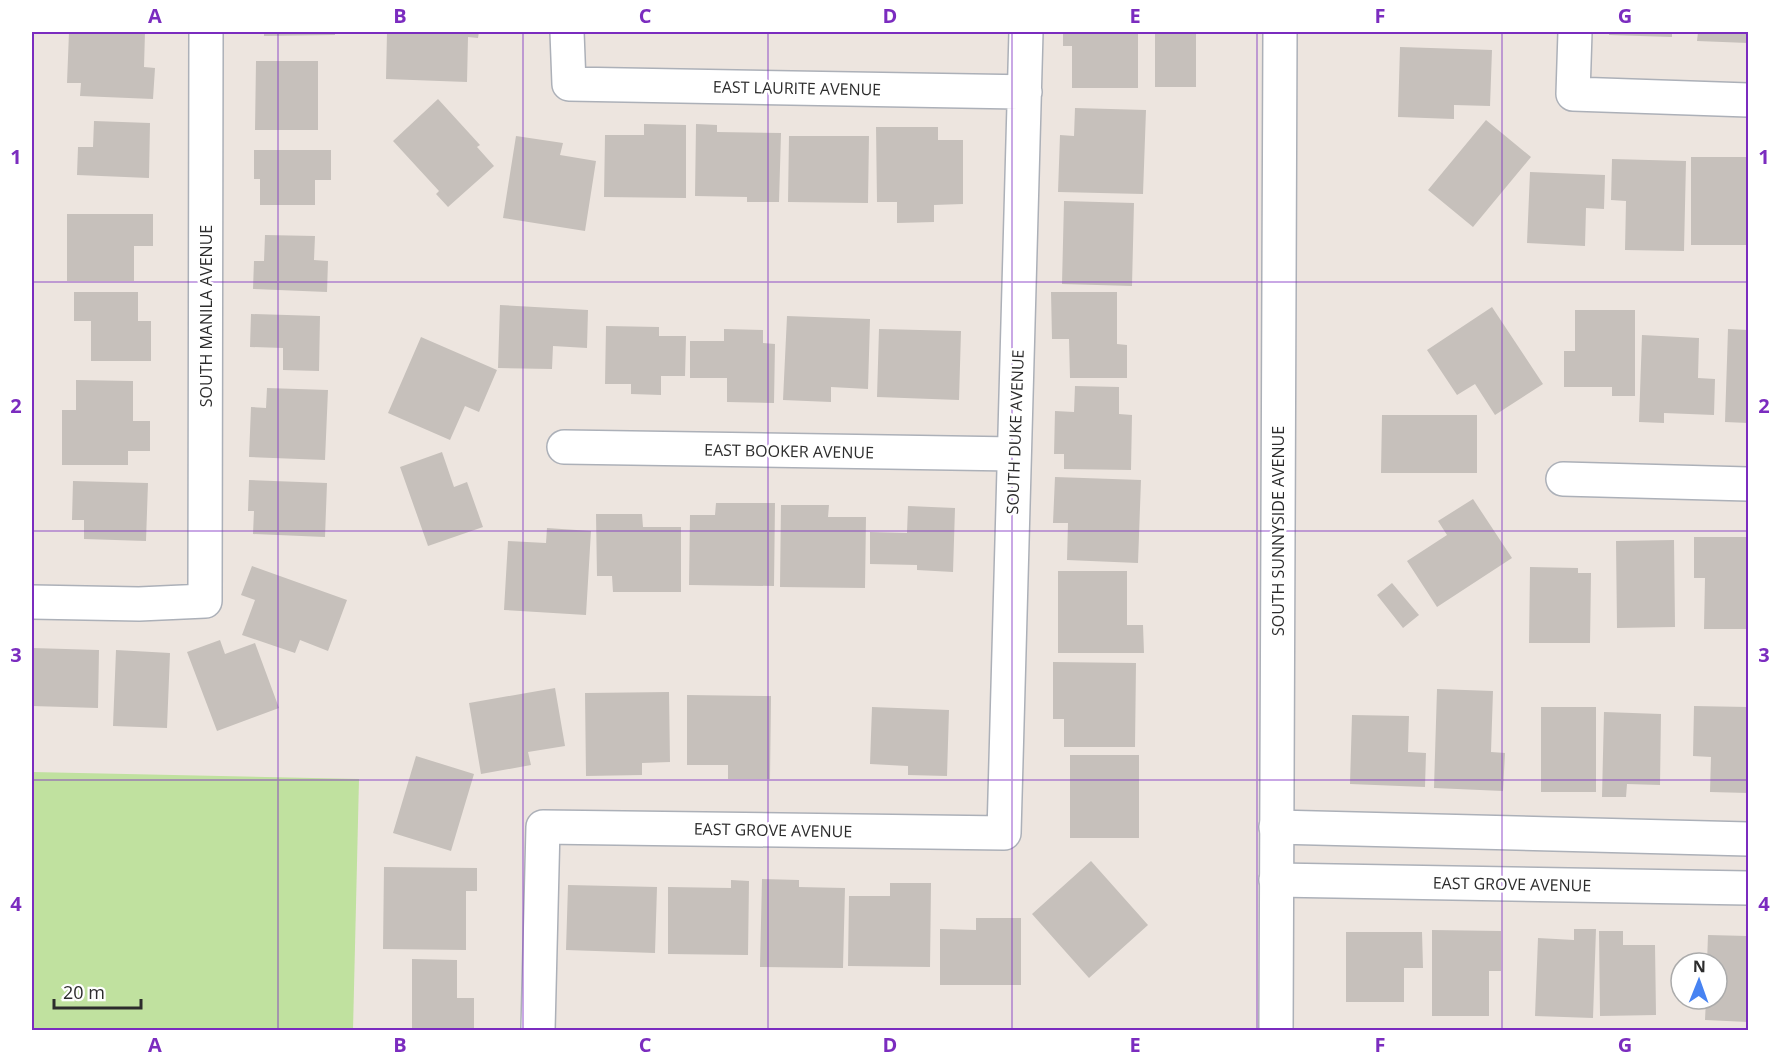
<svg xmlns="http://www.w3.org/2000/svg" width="1780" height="1062" viewBox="0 0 1780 1062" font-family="'Open Sans',sans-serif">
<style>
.green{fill:#c0e19f}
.building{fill:#c6c0bb}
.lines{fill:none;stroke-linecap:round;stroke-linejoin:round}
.street-casing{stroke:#acb0b8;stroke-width:36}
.secondary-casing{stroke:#acb0b8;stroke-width:36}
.street{stroke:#fff;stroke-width:33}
.secondary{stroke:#fff;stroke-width:33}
.grid{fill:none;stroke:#7b2cbf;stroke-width:1.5;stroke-opacity:0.55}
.labels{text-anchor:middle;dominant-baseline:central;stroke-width:5;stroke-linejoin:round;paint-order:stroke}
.street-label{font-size:16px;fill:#2c2c2c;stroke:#fff}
.neatline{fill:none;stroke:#7b2cbf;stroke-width:2}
.grid-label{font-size:20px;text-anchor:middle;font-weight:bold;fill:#7b2cbf}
</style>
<rect width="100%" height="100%" fill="#ede5df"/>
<path class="green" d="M32,772L359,779L353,1030H32Z"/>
<path class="building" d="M69,32H145L144,67L155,68L153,99L80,96L81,83H67Z
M264,32H335V35L264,36Z
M387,32H479L478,38L468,37L467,82L386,79Z
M1063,32H1138V88H1072V46H1063Z
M1155,32H1196V87H1155Z
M1609,32H1672V37L1609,35Z
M1698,32H1748V43L1697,41Z
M1400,47L1492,50L1490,106L1454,105V119L1398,117Z
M256,61H318V130H255Z
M438,99L480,145L477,147L494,166L448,207L436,194L439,191L393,141Z
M1075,108L1146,110L1143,194L1058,192L1060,135L1074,136Z
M1486,120L1531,157L1473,227L1428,190Z
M94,121L150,123L149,178L77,175L78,147H93Z
M644,124L686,125V198L604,197L605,135H644Z
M696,124L717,125V132L781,133L779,202H747V197L695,196Z
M876,127H938V140H963V204L934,205V222L897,223V202H877Z
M516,136L563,143L560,155L596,161L585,231L503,218Z
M789,136H869L868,203L788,202Z
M254,150H331V180H315V205H260V179H254Z
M1691,157H1748V245H1691Z
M1612,159L1686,161L1684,251L1625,250L1626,201L1611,200Z
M1530,172L1605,175L1604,209L1586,208L1585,246L1527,243Z
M1064,201L1134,203L1132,286L1062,284Z
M67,214H153V246H134V281H67Z
M265,235L315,236L314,260L328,261L327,292L253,289L254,261H264Z
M74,292H138V321H151V361H91V321H74Z
M1051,292H1117V344L1127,345V378H1070L1069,339H1052Z
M500,305L588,310L587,348L553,346L552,369L498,368Z
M1492,307L1543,384L1495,415L1475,384L1457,395L1427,350Z
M1575,310H1635V396H1612V387H1564V351H1575Z
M251,314L320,316L319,371L283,370V348L250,347Z
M787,316L870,319L868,389L831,387V402L783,400Z
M606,326L659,327V336H686L685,376H661V395L631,394V384H605Z
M724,329L763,330V343L775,344L774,403L727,402V378H690V341H724Z
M879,329L961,331L959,400L877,397Z
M1728,329L1748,330V423L1725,422Z
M1642,335L1699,338L1698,378L1715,379L1714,415L1664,413V423L1639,422Z
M421,337L497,370L479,412L465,406L450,440L388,413Z
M76,380L133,381V421H150V451H128V465H62V410H76Z
M1075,386L1119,387V414L1132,415L1131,470L1064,469V454H1054L1055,411L1074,412Z
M267,388L328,390L325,460L249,457L251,407L266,408Z
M1382,415H1477V473H1381Z
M442,452L454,487L467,482L483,527L428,546L400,467Z
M1055,477L1141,480L1138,563L1067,560L1068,523H1053Z
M249,480L327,483L325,537L253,534L254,511H248Z
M73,481L148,483L146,541L84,539V520H72Z
M1473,499L1512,558L1437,607L1407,561L1447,535L1438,521Z
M716,503H775L774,586L689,585L690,515H715Z
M781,505H829L828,517H866L865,588L780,587Z
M908,506L955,508L953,572L917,570V565L870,564V532L907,533Z
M596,514H642L643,527H681V592H613L612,576H597Z
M547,528L591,531L586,615L504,610L508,541L546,543Z
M1694,537H1748V629H1704L1705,578H1694Z
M1674,540L1675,627L1617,628L1616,541Z
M252,566L347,600L328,651L300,640L295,653L242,635L255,600L241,595Z
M1530,567L1578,568V573H1591L1590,643H1529Z
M1058,571H1127V625H1143L1144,653H1058Z
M1392,583L1419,615L1403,628L1377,595Z
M220,640L225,654L255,643L279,708L217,731L187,652Z
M32,648L99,650L98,708L32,706Z
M116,650L170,653L167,728L113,726Z
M1053,662L1136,663L1135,747H1064V719H1053Z
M555,688L565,746L528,752L531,765L481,774L469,703Z
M1437,689L1493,691L1491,752L1505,753L1503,791L1434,788Z
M669,692L670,762L642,763V775L586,776L585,693Z
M687,695L771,696L770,779H728V765H687Z
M1694,706L1748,707V793L1710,792L1711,757L1693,756Z
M872,707L949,710L947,776L908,775V766L870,764Z
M1541,707H1596V792H1541Z
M1604,712L1661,714L1660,785L1627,784L1626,797H1602Z
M1352,715L1409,716L1408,752L1426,753L1425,787L1350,784Z
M1070,755H1139V838H1070Z
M416,756L474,774L451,851L393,833Z
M1091,861L1148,925L1089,978L1032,914Z
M384,867L477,868V891H466V950L383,949Z
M762,879L799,880V887L845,888L843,968L760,967Z
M731,880L749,881L748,955L668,954V887L731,888Z
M890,883H931L930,967L848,966L849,896H890Z
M568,885L657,887L655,953L566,950Z
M976,918H1021V985H940V929L976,930Z
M1574,929H1596L1593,1018L1535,1016L1538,938L1574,940Z
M1432,930L1501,931V971H1489V1016H1432Z
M1599,931H1623V945H1655L1656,1015L1600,1016Z
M1346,932H1422L1423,968H1404V1002H1346Z
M1708,935L1748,936V1022L1705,1020L1706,999H1717V963H1707Z
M412,959L457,960V998H474V1030H412Z"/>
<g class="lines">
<defs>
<path id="street" d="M567,32L569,84L1025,92
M1575,32L1573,94L1748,100
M564,447L1014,454
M1563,479L1748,484
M32,602L139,604L205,601L206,32
M1276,827L1748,839
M1276,880L1748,888
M538,1030L543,827L1004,833L1026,32"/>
<path id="secondary" d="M1276,1030L1280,32"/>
</defs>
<use href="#street" class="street-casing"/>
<use href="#secondary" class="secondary-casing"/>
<use href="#street" class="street"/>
<use href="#secondary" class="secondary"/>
</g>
<path class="grid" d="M278,32V1030M523,32V1030M768,32V1030M1012,32V1030M1257,32V1030M1502,32V1030M32,282H1748M32,531H1748M32,780H1748"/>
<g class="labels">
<g class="street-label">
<text transform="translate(797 88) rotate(1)">EAST LAURITE AVENUE</text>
<text transform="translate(206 316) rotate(-90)">SOUTH MANILA AVENUE</text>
<text transform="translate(1015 432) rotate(-88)">SOUTH DUKE AVENUE</text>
<text transform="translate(789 451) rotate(1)">EAST BOOKER AVENUE</text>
<text transform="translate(1278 531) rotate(-90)">SOUTH SUNNYSIDE AVENUE</text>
<text transform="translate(773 830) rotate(1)">EAST GROVE AVENUE</text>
<text transform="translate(1512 884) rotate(1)">EAST GROVE AVENUE</text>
</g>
</g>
<rect width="1780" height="1062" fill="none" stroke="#ffffff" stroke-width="66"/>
<g transform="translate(1699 981) rotate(1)"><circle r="28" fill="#ffffff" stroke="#ababab" stroke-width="1.5"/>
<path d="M0-4.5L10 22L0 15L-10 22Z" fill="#4783f2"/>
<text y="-9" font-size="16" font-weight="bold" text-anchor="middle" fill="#2c2c2c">N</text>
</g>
<path d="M54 999v9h87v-9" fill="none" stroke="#2c2c2c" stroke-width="3"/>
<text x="63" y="999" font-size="18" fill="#2c2c2c" stroke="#ffffff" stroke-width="4.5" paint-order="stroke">20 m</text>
<rect x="33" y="33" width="1714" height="996" class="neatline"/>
<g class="grid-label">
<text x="155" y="23">A</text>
<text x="400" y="23">B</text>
<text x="645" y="23">C</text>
<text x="890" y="23">D</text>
<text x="1135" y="23">E</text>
<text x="1380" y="23">F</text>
<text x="1625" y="23">G</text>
<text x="16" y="164">1</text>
<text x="1764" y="164">1</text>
<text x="16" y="413">2</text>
<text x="1764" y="413">2</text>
<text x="16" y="662">3</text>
<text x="1764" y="662">3</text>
<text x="16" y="911">4</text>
<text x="1764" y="911">4</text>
<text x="155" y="1052">A</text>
<text x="400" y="1052">B</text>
<text x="645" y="1052">C</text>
<text x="890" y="1052">D</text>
<text x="1135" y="1052">E</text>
<text x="1380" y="1052">F</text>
<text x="1625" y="1052">G</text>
</g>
</svg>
